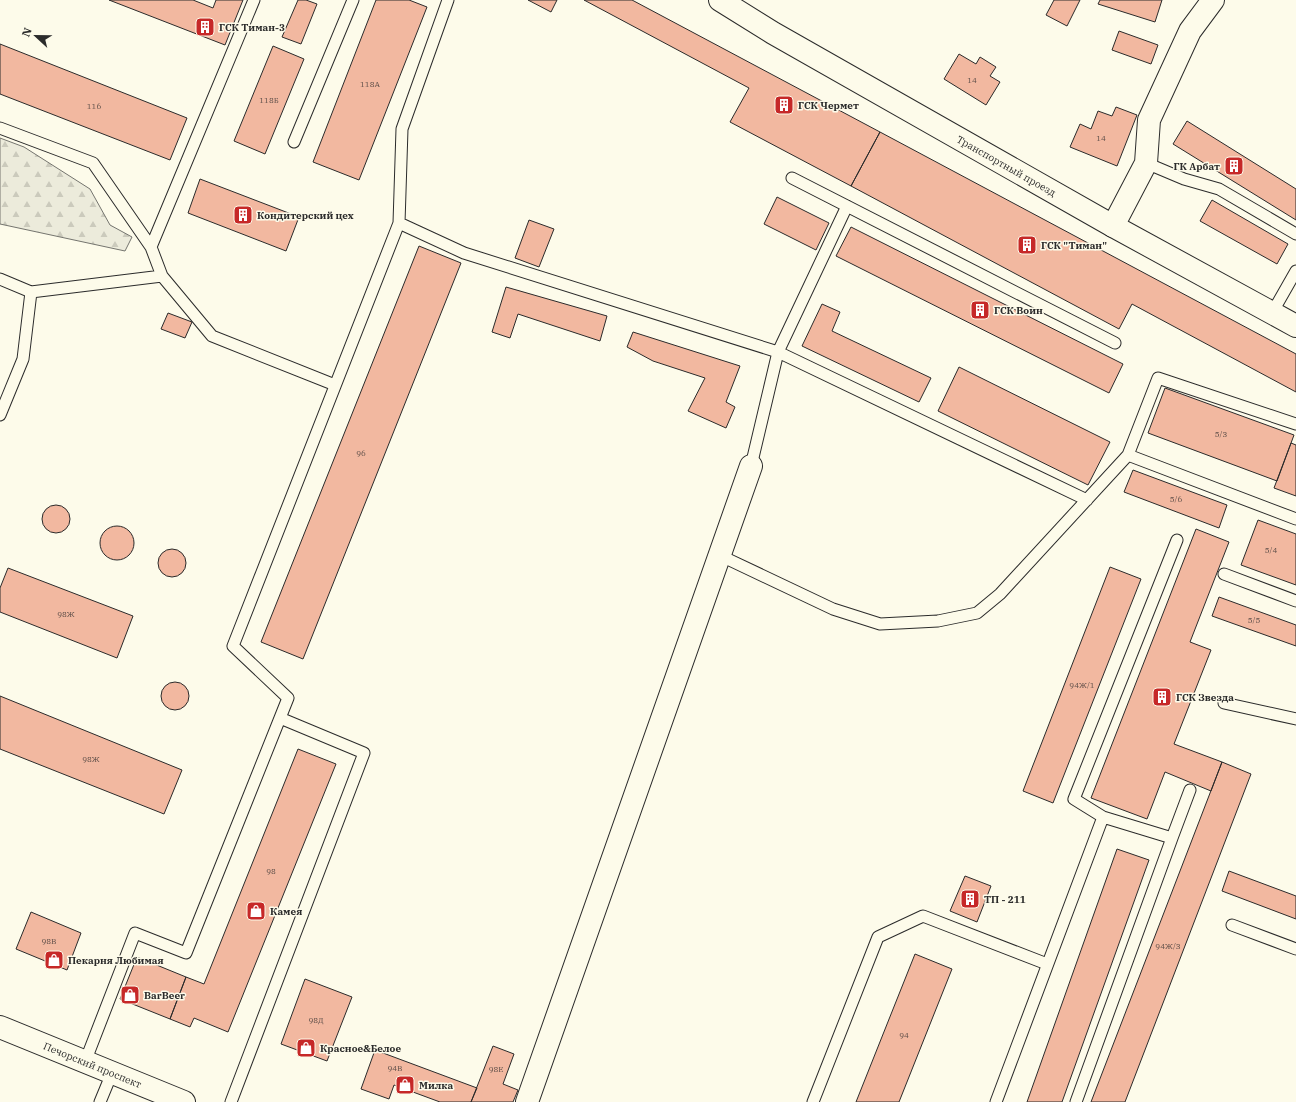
<svg xmlns="http://www.w3.org/2000/svg" width="1296" height="1102" viewBox="0 0 1296 1102" font-family="'IBM Plex Serif',serif">
<style>
.forest{fill:url(#forest-firs);stroke:#74746e}
.building{fill:#f2b8a0;stroke:#2b2b2b}
.lines{fill:none;stroke-linecap:round;stroke-linejoin:round}
.lane-casing{stroke:#2b2b2b;stroke-width:13}
.street-casing{stroke:#2b2b2b;stroke-width:24}
.secondary-casing{stroke:#2b2b2b;stroke-width:24}
.lane{stroke:#fdfbea;stroke-width:11}
.street{stroke:#fdfbea;stroke-width:22}
.secondary{stroke:#fdfbea;stroke-width:22}
.labels{text-anchor:middle;dominant-baseline:central;stroke-width:3;stroke-linejoin:round;paint-order:stroke}
.number-label{font-size:8px;fill:#5d4e48}
.poi-label{font-size:10px;font-weight:bold;fill:#2b2b2b;stroke:#fdfbea;text-anchor:start}
.street-label{font-size:10px;fill:#2b2b2b;stroke:#fdfbea}
</style>
<defs>
<pattern id="forest-firs" width="22" height="20" patternUnits="userSpaceOnUse"><rect width="22" height="20" fill="#ecebdb"/><path d="M5 1l3.5 6h-7zM16 11l3.5 6h-7z" fill="#cbcabc"/></pattern>
</defs>
<rect width="100%" height="100%" fill="#fdfbea"/>
<path class="forest" d="M0,138L24,147L90,189L110,225L132,237L125,251L0,224Z"/>
<path class="building" d="M109,0H193L213,8L216,0H243L225,45Z
M298,0H306L317,4L301,44L282,37Z
M376,0H409L427,7L359,180L313,162Z
M528,0H557L551,12Z
M584,0H632L880,132L851,186L730,122L749,88Z
M1054,0H1080L1067,26L1046,15Z
M1100,0H1162L1155,22L1098,4Z
M1119,31L1158,45L1151,64L1112,50Z
M0,44L187,118L170,160L0,94Z
M273,46L304,59L265,154L234,141Z
M959,54L976,64L980,57L996,67L990,76L1000,82L986,105L944,79Z
M1116,107L1137,115L1117,166L1070,147L1080,124L1091,129L1098,111L1112,116Z
M1187,121L1296,189V220L1173,144Z
M880,132L1296,354V392L1132,304L1119,329L851,186Z
M200,179L299,217L286,251L188,213Z
M777,197L829,223L816,250L764,224Z
M1212,200L1288,244L1277,264L1200,221Z
M529,220L554,229L539,267L515,258Z
M851,227L1123,364L1109,393L836,256Z
M419,246L461,263L303,659L261,642Z
M506,287L607,316L600,341L518,314L510,338L492,332Z
M822,304L840,312L832,331L931,378L919,402L802,346Z
M168,313L192,322L185,338L161,329Z
M633,332L740,366L726,402L735,407L726,428L688,411L705,378L653,361L627,347Z
M959,367L1110,442L1088,485L938,411Z
M1165,388L1294,435L1277,481L1148,433Z
M1291,443L1296,445V496L1274,488Z
M1133,470L1227,505L1219,528L1124,492Z
M42 519a14 14 0 1 1 28 0a14 14 0 1 1-28 0Z
M1258,520L1296,534V585L1241,565Z
M100 543a17 17 0 1 1 34 0a17 17 0 1 1-34 0Z
M1196,529L1229,542L1190,642L1211,650L1174,744L1222,762L1211,791L1165,772L1147,819L1091,798Z
M158 563a14 14 0 1 1 28 0a14 14 0 1 1-28 0Z
M1110,567L1141,579L1053,803L1023,791Z
M8,568L133,616L117,658L0,612V588Z
M1219,597L1296,625V646L1212,616Z
M161 696a14 14 0 1 1 28 0a14 14 0 1 1-28 0Z
M0,696L182,770L164,814L0,749Z
M298,749L336,764L228,1032L194,1018L190,1027L170,1019L186,977L204,984Z
M1222,762L1251,774L1125,1102H1091Z
M1117,849L1149,860L1062,1102H1027Z
M1229,871L1296,896V919L1222,891Z
M965,876L991,886L977,922L950,911Z
M31,912L81,933L67,970L16,949Z
M915,954L952,969L899,1102H856Z
M137,957L186,977L170,1019L120,999Z
M305,979L352,997L327,1061L281,1044Z
M493,1046L514,1054L503,1084L518,1090L513,1102H471Z
M375,1050L477,1088L471,1102H440L394,1085L389,1099L361,1089Z"/>
<g class="lines">
<defs>
<path id="lane" d="M448,0L402,129L399,223L464,253L778,352L1087,500
M0,128L93,163L151,247L162,276L212,336L335,385
M294,142L353,0
M1146,163L1184,179L1219,189L1296,234
M792,178L1115,343
M151,247L254,0
M0,279L31,292L162,276
M1272,313L1296,271
M0,415L23,359L31,292
M1128,455L1158,378L1296,424
M751,466L778,352L847,206
M719,555L833,609L880,624L938,621L977,613L1000,594L1128,455L1296,519
M1224,574L1296,601
M1224,703L1296,719
M1172,838L1190,790
M1232,925L1296,949
M85,1062L135,933L186,953L288,698L233,646L399,223
M100,1102L112,1073
M231,1102L364,753L280,718
M813,1102L878,937L923,916L1047,964
M996,1102L1103,817L1074,799L1177,540
M1076,1102L1172,838L1103,817"/>
<g id="street">
<path id="s1" d="M720,0L773,33L1113,226L1296,326"/>
<path d="M1113,226L1146,163L1149,120L1190,31L1213,0"/>
<path d="M527,1102L751,466"/>
</g>
<g id="secondary">
<path id="s2" d="M0,1027L184,1102"/>
</g>
</defs>
<use href="#lane" class="lane-casing"/>
<use href="#street" class="street-casing"/>
<use href="#secondary" class="secondary-casing"/>
<use href="#lane" class="lane"/>
<use href="#street" class="street"/>
<use href="#secondary" class="secondary"/>
</g>
<defs>
<symbol id="building-square" viewBox="-11 -11 22 22"><rect x="-9" y="-9" width="18" height="18" rx="4" fill="#c62828" stroke="#fdfbea"/><path d="M-4-6H4V6H1V3H-1V6H-4ZM-2.5-4.3h1.7v1.8h-1.7ZM.8-4.3h1.7v1.8H.8ZM-2.5-1h1.7V.8h-1.7ZM.8-1h1.7V.8H.8Z" fill="#fff"/></symbol>
<symbol id="shop-square" viewBox="-11 -11 22 22"><rect x="-9" y="-9" width="18" height="18" rx="4" fill="#c62828" stroke="#fdfbea"/><path d="M-5-2.5h2.3a2.7 3.5 0 0 1 5.4 0H5L5.5 6h-11ZM-1.5-2.5h3a1.5 2.3 0 0 0-3 0Z" fill="#fff"/></symbol>
</defs>
<g fill-rule="evenodd">
<use href="#building-square" x="194" y="16" width="22" height="22"/>
<use href="#building-square" x="773" y="94" width="22" height="22"/>
<use href="#building-square" x="1223" y="155" width="22" height="22"/>
<use href="#building-square" x="232" y="204" width="22" height="22"/>
<use href="#building-square" x="1016" y="234" width="22" height="22"/>
<use href="#building-square" x="969" y="299" width="22" height="22"/>
<use href="#building-square" x="1151" y="686" width="22" height="22"/>
<use href="#building-square" x="959" y="888" width="22" height="22"/>
<use href="#shop-square" x="245" y="900" width="22" height="22"/>
<use href="#shop-square" x="43" y="949" width="22" height="22"/>
<use href="#shop-square" x="119" y="984" width="22" height="22"/>
<use href="#shop-square" x="295" y="1037" width="22" height="22"/>
<use href="#shop-square" x="394" y="1074" width="22" height="22"/>
</g>
<g class="labels">
<g class="number-label">
<text x="972" y="80">14</text>
<text x="370" y="84">118А</text>
<text x="269" y="100">118Б</text>
<text x="94" y="106">116</text>
<text x="1101" y="138">14</text>
<text x="1221" y="434">5/3</text>
<text x="361" y="453">96</text>
<text x="1176" y="499">5/6</text>
<text x="1271" y="550">5/4</text>
<text x="66" y="614">98Ж</text>
<text x="1254" y="620">5/5</text>
<text x="1082" y="685">94Ж/1</text>
<text x="91" y="759">98Ж</text>
<text x="271" y="871">98</text>
<text x="49" y="941">98В</text>
<text x="1168" y="946">94Ж/3</text>
<text x="316" y="1020">98Д</text>
<text x="904" y="1035">94</text>
<text x="395" y="1068">94В</text>
<text x="496" y="1069">98Е</text>
</g>
<g class="poi-label">
<text x="219" y="27">ГСК Тиман-3</text>
<text x="798" y="105">ГСК Чермет</text>
<text x="1220" y="166" text-anchor="end">ГК Арбат</text>
<text x="257" y="215">Кондитерский цех</text>
<text x="1041" y="245">ГСК "Тиман"</text>
<text x="994" y="310">ГСК Воин</text>
<text x="1176" y="697">ГСК Звезда</text>
<text x="984" y="899">ТП - 211</text>
<text x="270" y="911">Камея</text>
<text x="68" y="960">Пекарня Любимая</text>
<text x="144" y="995">BarBeer</text>
<text x="320" y="1048">Красное&amp;Белое</text>
<text x="419" y="1085">Милка</text>
</g>
<g class="street-label">
<text stroke="none"><textPath href="#s1" startOffset="331">Транспортный проезд</textPath></text>
<text stroke="none"><textPath href="#s2" startOffset="100">Печорский проспект</textPath></text>
</g>
</g>
<g transform="translate(36 36) rotate(292)" stroke="#fdfbea" stroke-width="3" paint-order="stroke">
<path d="M0-3L7 15L0 10L-7 15Z" fill="#2b2b2b"/>
<text y="-6" font-size="11" font-weight="bold" text-anchor="middle" fill="#2b2b2b">N</text>
</g>
</svg>
